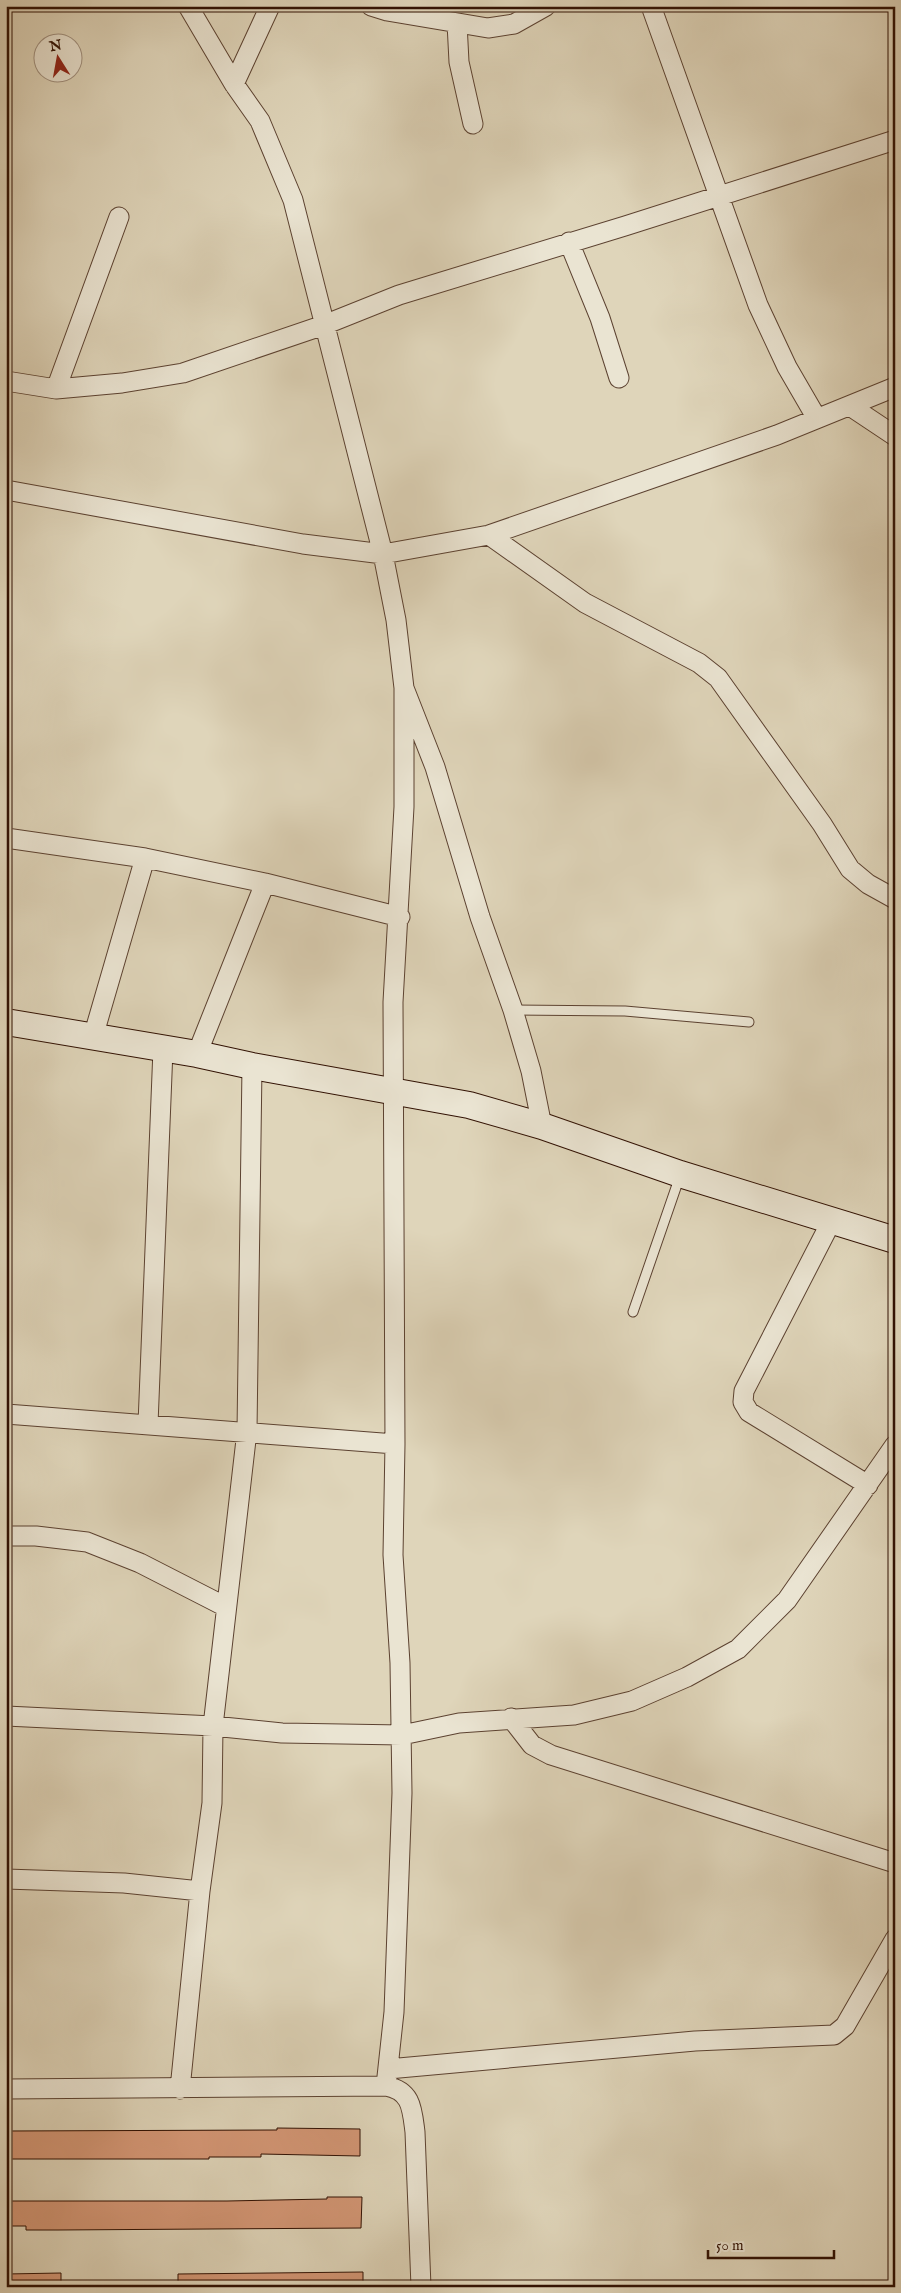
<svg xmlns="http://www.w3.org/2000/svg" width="901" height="2293" viewBox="0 0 901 2293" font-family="'IM FELL English',serif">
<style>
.building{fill:#d49776;stroke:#311103}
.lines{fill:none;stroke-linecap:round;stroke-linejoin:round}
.lane-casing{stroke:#5c4231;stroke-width:11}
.street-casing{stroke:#5c4231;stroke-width:21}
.secondary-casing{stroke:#311103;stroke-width:28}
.lane{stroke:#eae4d2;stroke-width:9}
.street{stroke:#eae4d2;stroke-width:19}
.secondary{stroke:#eae4d2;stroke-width:26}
</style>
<rect width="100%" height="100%" fill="#dfd5ba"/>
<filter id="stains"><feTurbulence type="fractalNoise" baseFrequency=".004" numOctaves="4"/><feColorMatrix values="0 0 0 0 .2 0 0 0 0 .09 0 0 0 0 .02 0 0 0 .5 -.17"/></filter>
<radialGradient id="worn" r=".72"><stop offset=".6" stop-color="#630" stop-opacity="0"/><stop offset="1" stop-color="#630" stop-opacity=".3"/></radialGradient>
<path class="building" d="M277,2128L360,2129V2156L261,2154V2157H209V2159H6V2131L277,2130Z
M327,2197H362L361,2228L58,2230H26V2226H6V2201H227L327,2199Z
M363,2272V2287H178V2274Z
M61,2273V2287H6V2274Z"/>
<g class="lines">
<defs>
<path id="lane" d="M513,1010L625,1011L749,1022
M633,1312L680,1176"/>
<path id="street" d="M188,6L234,84L260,121L293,200L383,554L396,620L404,688L435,767L480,917L513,1010L531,1071L542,1126
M371,6L387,11L488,28L514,24L546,6
M651,6L758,305L787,367L816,417
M457,23L459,62L473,124
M234,84L270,6
M569,242L600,318L619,378
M6,381L56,389L122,383L183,373L324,325L399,295L625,226L895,140
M56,389L119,217
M850,406L895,436
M6,490L303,544L383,554L489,535L777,435L895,387
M489,535L585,603L699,663L718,678L822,824L850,869L868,884L895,899
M6,838L145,858L265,883L400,917
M93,1037L145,858
M197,1054L265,883
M832,1220L744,1391L743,1402L749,1412L868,1485
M6,1414L395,1444
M148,1424L163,1049
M6,1536H36L87,1542L140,1563L226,1607
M6,1716L213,1726L282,1733L402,1735L459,1723L574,1715L632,1701L687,1677L738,1649L787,1600L895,1445
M511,1718L532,1745L551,1755L895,1863
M6,1879L124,1883L200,1891
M388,2069L695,2041L834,2035L845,2026L895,1939
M386,2086L394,2012L402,1793L400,1663L393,1555L395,1444L393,1002L404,807V688
M6,2089L386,2086C412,2091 412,2109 415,2132L421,2287
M180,2089L200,1891L212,1803L213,1726L247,1431L252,1066"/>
<path id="secondary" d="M6,1022L197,1054L252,1066L469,1105L542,1126L680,1174L895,1240"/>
</defs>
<use href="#lane" class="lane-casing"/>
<use href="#street" class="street-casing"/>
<use href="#secondary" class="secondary-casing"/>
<use href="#lane" class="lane"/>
<use href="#street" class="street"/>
<use href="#secondary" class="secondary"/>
</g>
<rect width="901" height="2293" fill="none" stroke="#dfd5ba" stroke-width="25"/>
<rect x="8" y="8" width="886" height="2278" fill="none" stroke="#311103" stroke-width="2.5"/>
<rect x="12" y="12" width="876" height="2268" fill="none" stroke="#311103"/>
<g transform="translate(58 58) rotate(349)"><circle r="24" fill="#eae4d2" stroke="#a0907f"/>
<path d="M0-4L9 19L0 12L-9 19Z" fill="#8f2418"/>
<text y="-8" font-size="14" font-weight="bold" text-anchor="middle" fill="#311103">N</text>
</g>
<path d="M708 2250v8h126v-8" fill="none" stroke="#311103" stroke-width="2.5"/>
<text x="716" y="2250" font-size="15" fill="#311103" stroke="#eae4d2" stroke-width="4" paint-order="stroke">50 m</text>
<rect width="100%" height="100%" filter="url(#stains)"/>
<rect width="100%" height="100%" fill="url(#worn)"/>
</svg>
